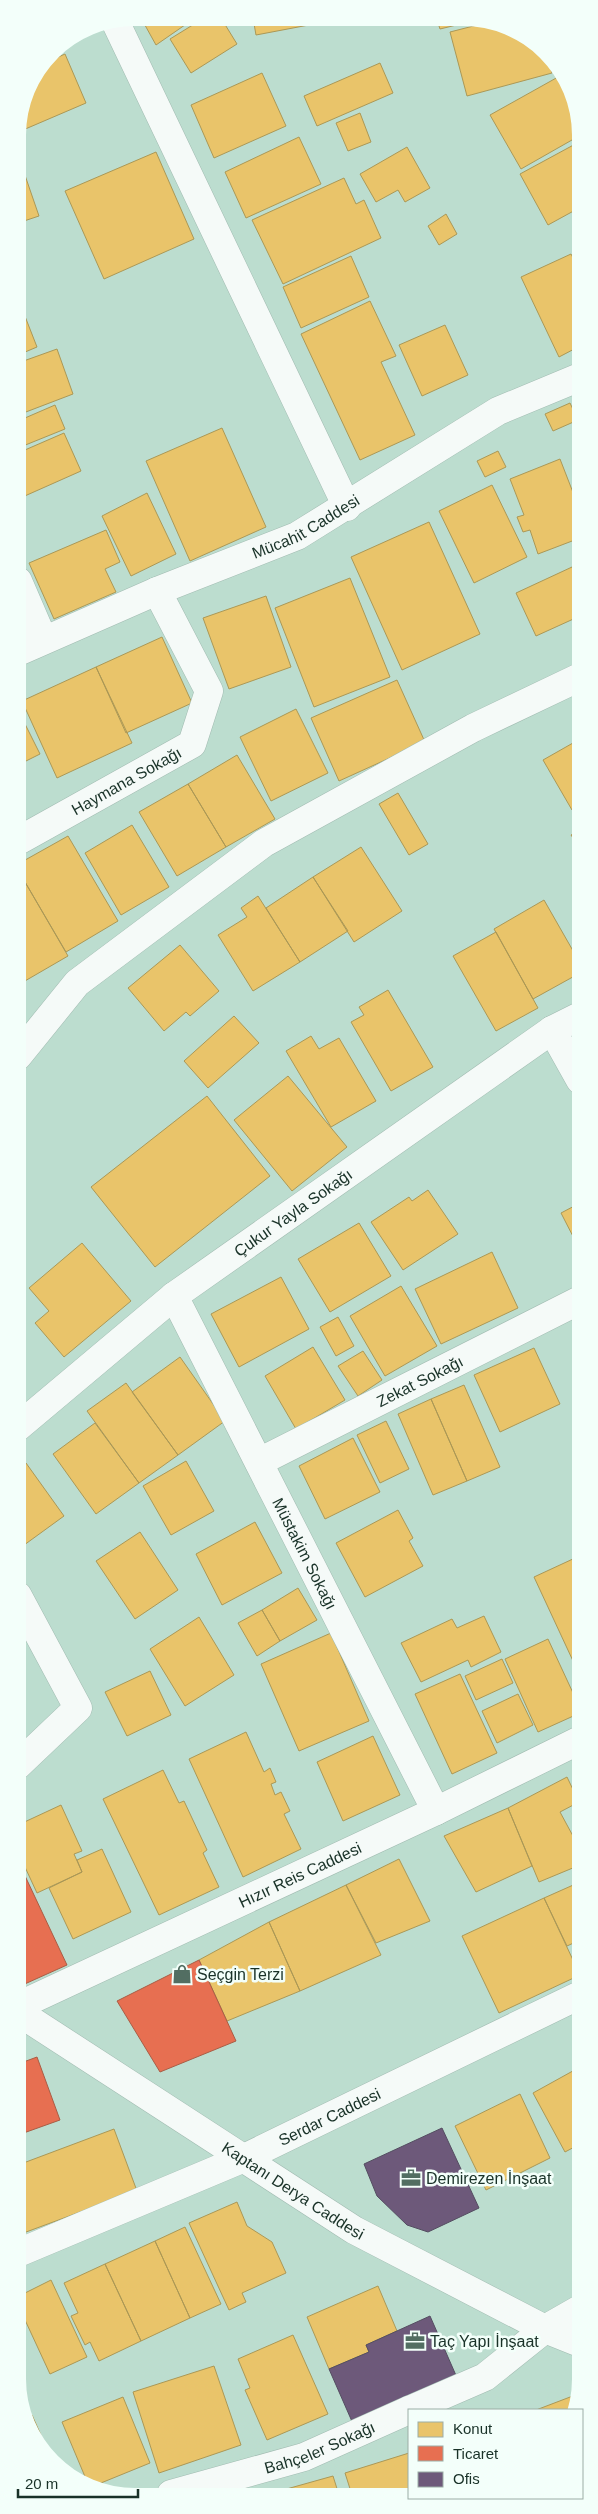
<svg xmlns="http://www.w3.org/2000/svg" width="598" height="2514" viewBox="0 0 598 2514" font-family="Helvetica,sans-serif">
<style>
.homes{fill:#e9c46a;stroke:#ab9856}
.shops{fill:#e76f51;stroke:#a95d45}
.offices{fill:#6d597a;stroke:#544d61}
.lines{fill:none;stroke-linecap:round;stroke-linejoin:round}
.minor-casing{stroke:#a1bbb1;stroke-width:29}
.tertiary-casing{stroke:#a1bbb1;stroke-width:29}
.minor{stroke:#f5faf8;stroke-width:28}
.tertiary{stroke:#f5faf8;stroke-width:28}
.labels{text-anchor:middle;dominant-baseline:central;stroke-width:5;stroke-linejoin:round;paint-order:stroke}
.street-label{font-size:16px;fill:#193228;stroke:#f3fffa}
.poi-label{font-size:16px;fill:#193228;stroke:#f3fffa;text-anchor:start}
</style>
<rect width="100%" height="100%" fill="#bcddcf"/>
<path class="homes" d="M141,18H195L156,45Z
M204,18H221L237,44L191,73L170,39Z
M253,18L313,19L314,24L256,35Z
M437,20H477L440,29Z
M489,22L546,52L552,73L467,96L450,32Z
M65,54L86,103L23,130L19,120L27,90L45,63Z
M380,63L393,93L317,126L304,96Z
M262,73L286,126L214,158L191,105Z
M558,77L579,120V136L521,169L490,115Z
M360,113L371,142L348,151L336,123Z
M299,137L321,184L246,218L225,172Z
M579,142V208L548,225L520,174Z
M407,147L430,188L405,202L398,190L376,202L360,174Z
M156,152L194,239L104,279L65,191Z
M18,155L39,216L18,223Z
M344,178L356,204L364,200L381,238L283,284L252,220Z
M446,214L457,234L439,245L428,226Z
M571,254L580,271V346L559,357L521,277Z
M351,256L369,297L301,328L283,287Z
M19,301L37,347L18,355V302Z
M370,301L396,356L381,362L415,435L360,460L301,334Z
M445,325L468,375L422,396L399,345Z
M57,349L73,394L18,415V363Z
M570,403L578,420L553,431L545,414Z
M55,405L65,429L18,448V421Z
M222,428L266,527L190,561L146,461Z
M64,433L81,471L18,499V453Z
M498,451L506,467L485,477L477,461Z
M560,459L574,495L580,492V538L538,554L530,530L523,532L517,517L524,515L510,479Z
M492,485L527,557L474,583L439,511Z
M147,493L176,554L131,576L102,516Z
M429,522L480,634L402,670L351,557Z
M106,530L120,562L105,569L116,592L54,619L29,563Z
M572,567L580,583V616L536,636L516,593Z
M350,578L390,677L314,707L275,608Z
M266,596L291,667L229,689L203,618Z
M18,615L26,633L18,637Z
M162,637L192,703L126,733L96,667Z
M96,667L132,743L57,778L22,701Z
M397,680L425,742L339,781L311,718Z
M296,709L328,773L271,801L240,737Z
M18,710L40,754L18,765Z
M580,739V805L572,810L543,760Z
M237,755L275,819L226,847L188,784Z
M188,784L226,847L177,876L139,812Z
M398,793L428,844L409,855L379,804Z
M132,825L169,887L121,915L85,853Z
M580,830V848L571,835Z
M68,836L118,921L66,952L18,870V864Z
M361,847L402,911L354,942L313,877Z
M18,870L68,956L18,985Z
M313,877L348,931L300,962L266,908Z
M258,896L300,962L253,991L218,935L247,917L241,908Z
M544,900L580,963V973L533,999L494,929Z
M496,932L538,1008L496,1031L453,956Z
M180,945L219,991L190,1016L186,1012L164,1031L128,988Z
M388,990L433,1067L391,1091L351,1022L364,1015L359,1007Z
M234,1016L259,1043L208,1088L184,1061Z
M311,1036L319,1049L339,1038L376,1101L331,1127L286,1051Z
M288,1076L347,1147L292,1191L234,1120Z
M207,1096L270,1176L155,1267L91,1187Z
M428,1190L458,1234L403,1270L371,1222L409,1197L412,1201Z
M580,1203V1250L561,1213Z
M359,1223L391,1276L330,1312L298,1259Z
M82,1243L131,1301L64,1357L35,1323L49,1311L29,1288Z
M492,1252L518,1308L441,1344L415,1289Z
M281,1277L309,1329L239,1367L211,1314Z
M401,1286L437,1346L385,1376L350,1316Z
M338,1317L354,1346L336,1356L320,1327Z
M313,1347L345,1400L296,1429L265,1376Z
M534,1348L560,1404L500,1432L474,1375Z
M363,1351L382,1380L358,1396L338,1366Z
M180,1357L225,1421L178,1455L132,1392Z
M126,1383L178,1455L139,1483L87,1411Z
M464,1385L500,1467L467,1481L431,1399Z
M431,1399L467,1481L433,1495L398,1414Z
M386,1421L409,1469L380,1483L357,1435Z
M95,1423L139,1483L96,1514L53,1454Z
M353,1438L380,1492L325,1519L299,1466Z
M186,1461L214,1511L171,1535L143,1486Z
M26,1463L64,1516L20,1548L18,1545V1468Z
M398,1510L413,1538L409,1541L423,1566L365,1597L336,1543Z
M255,1522L282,1573L222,1605L196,1554Z
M140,1532L178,1590L135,1619L96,1561Z
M575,1558L580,1569V1676L534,1577Z
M298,1588L317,1620L280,1641L262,1610Z
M262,1610L280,1641L257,1656L238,1623Z
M484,1616L501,1652L471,1667L468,1660L421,1682L401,1643L452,1619L457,1628Z
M199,1617L234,1675L185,1706L150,1649Z
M331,1633L369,1721L299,1751L261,1664Z
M548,1639L580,1708V1713L538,1732L505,1659Z
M502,1659L513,1683L476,1700L465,1676Z
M150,1671L171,1715L127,1736L105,1692Z
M460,1674L497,1753L452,1774L415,1694Z
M518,1694L533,1725L497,1743L482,1711Z
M246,1732L264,1772L270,1768L276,1782L271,1784L275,1795L281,1792L290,1811L284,1814L301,1849L243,1877L189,1759Z
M373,1736L400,1795L343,1821L317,1762Z
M163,1770L179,1803L184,1801L207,1850L203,1853L219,1887L159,1915L103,1799Z
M567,1777L579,1802L560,1812L580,1849V1865L539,1882L508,1808Z
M61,1805L82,1851L74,1854L82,1872L37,1893L18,1852V1825Z
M508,1808L532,1866L476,1892L444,1836Z
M102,1849L131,1912L73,1939L49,1888L82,1872L77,1860Z
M399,1859L430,1921L376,1943L346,1885Z
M580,1882V1940L567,1946L544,1898Z
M346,1885L381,1955L300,1991L269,1922Z
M544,1898L580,1975L499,2013L462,1936Z
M269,1922L300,1991L227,2021L199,1960Z
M580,2067V2144L565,2152L533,2093Z
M520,2094L550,2158L486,2190L455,2126Z
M114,2129L137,2191L18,2235V2165Z
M237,2202L247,2226L272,2242L286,2273L242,2293L246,2302L229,2310L189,2223Z
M185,2227L221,2304L190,2318L155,2241Z
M155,2241L190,2318L141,2341L105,2264Z
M105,2264L141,2341L99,2361L90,2342L85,2345L71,2316L78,2313L64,2283Z
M51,2280L87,2357L50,2374L19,2307V2296Z
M378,2286L397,2331L366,2345L369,2352L329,2369L307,2317Z
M293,2335L328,2414L267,2440L245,2390L250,2388L238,2359Z
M214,2366L241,2445L159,2473L133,2392Z
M578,2394L575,2410H536Z
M123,2397L150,2463L96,2485L86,2479L62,2422Z
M32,2415L52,2460L47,2457L29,2416Z
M409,2453V2495H352L345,2473Z
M333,2476L339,2495H284L283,2490Z"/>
<path class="shops" d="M18,1861L67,1965L18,1987Z
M199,1960L236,2041L160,2072L117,2001Z
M37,2057L60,2120L18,2135V2064Z"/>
<path class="offices" d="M442,2128L479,2208L428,2232L407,2225L377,2196L364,2164Z
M430,2316L458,2380L354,2426L329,2369L369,2352L366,2345Z"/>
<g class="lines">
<defs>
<g id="minor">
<path d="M115,21L347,507"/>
<path d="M18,581L43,639"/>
<path id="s1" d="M18,652L157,591L297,536L498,411L580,377"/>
<path id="s2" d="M18,841L192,744L209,691L157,591"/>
<path d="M552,1030L580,1080"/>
<path d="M18,1056L77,983L264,843L473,728L580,677"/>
<path id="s3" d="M174,1296L436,1811"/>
<path id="s4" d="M18,1427L174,1296L552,1030L580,1016"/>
<path id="s5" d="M259,1462L580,1300"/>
<path d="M18,1596L78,1708L18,1765"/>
<path id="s6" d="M18,2006L436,1811L580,1740"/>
<path id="s7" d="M18,2253L242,2159L580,1995"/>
<path d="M409,2410L485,2377L545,2329L580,2309"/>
<path id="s8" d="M171,2494L304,2457L409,2410"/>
</g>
<g id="tertiary">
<path id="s9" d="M18,2012L354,2230L545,2329L580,2343"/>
</g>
</defs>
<use href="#minor" class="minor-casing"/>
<use href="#tertiary" class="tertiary-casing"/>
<use href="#minor" class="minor"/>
<use href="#tertiary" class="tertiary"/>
</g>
<defs>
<symbol id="shop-bare" viewBox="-9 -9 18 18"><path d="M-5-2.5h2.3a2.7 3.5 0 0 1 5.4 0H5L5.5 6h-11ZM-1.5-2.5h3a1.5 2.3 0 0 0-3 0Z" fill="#526e62" stroke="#f3fffa" stroke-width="2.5" paint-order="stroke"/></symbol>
<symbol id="office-bare" viewBox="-9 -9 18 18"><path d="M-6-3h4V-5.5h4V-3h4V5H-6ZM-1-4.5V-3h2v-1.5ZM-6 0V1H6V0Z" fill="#526e62" stroke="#f3fffa" stroke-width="2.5" paint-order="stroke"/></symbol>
</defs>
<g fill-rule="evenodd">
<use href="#shop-bare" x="168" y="1960" width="28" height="28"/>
<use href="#office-bare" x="397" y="2164" width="28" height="28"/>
<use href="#office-bare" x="401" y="2327" width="28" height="28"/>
</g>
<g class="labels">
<g class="street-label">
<text stroke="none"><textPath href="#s1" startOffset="314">Mücahit Caddesi</textPath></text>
<text stroke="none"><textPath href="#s2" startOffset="124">Haymana Sokağı</textPath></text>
<text stroke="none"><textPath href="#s4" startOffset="349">Çukur Yayla Sokağı</textPath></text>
<text stroke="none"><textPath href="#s5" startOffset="180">Zekat Sokağı</textPath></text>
<text stroke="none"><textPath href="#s3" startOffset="289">Müstakim Sokağı</textPath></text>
<text stroke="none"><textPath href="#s6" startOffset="311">Hızır Reis Caddesi</textPath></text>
<text stroke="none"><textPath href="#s7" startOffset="340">Serdar Caddesi</textPath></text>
<text stroke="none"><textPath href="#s9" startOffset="328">Kaptanı Derya Caddesi</textPath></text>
<text stroke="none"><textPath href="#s8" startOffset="156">Bahçeler Sokağı</textPath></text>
</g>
<g class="poi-label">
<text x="197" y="1974">Seçgin Terzi</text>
<text x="426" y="2178">Demirezen İnşaat</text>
<text x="430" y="2341">Taç Yapı İnşaat</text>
</g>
</g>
<path d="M0 0H598V2514H0ZM135 26H463A109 109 0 0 1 572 135V2379A109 109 0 0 1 463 2488H135A109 109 0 0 1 26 2379V135A109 109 0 0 1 135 26Z" fill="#f3fffa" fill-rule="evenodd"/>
<rect x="408" y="2409" width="175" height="90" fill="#f3fffa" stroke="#9cada6"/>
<rect x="418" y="2422" width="25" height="15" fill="#e9c46a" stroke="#9cada6"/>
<text x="453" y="2434" font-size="15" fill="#193228">Konut</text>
<rect x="418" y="2446" width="25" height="15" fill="#e76f51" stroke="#9cada6"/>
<text x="453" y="2459" font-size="15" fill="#193228">Ticaret</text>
<rect x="418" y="2472" width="25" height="15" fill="#6d597a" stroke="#9cada6"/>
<text x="453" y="2484" font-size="15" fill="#193228">Ofis</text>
<path d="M18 2489v8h120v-8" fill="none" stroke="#193228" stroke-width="2.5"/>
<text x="25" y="2489" font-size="15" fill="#193228" stroke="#f3fffa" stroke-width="4" paint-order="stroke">20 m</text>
</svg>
